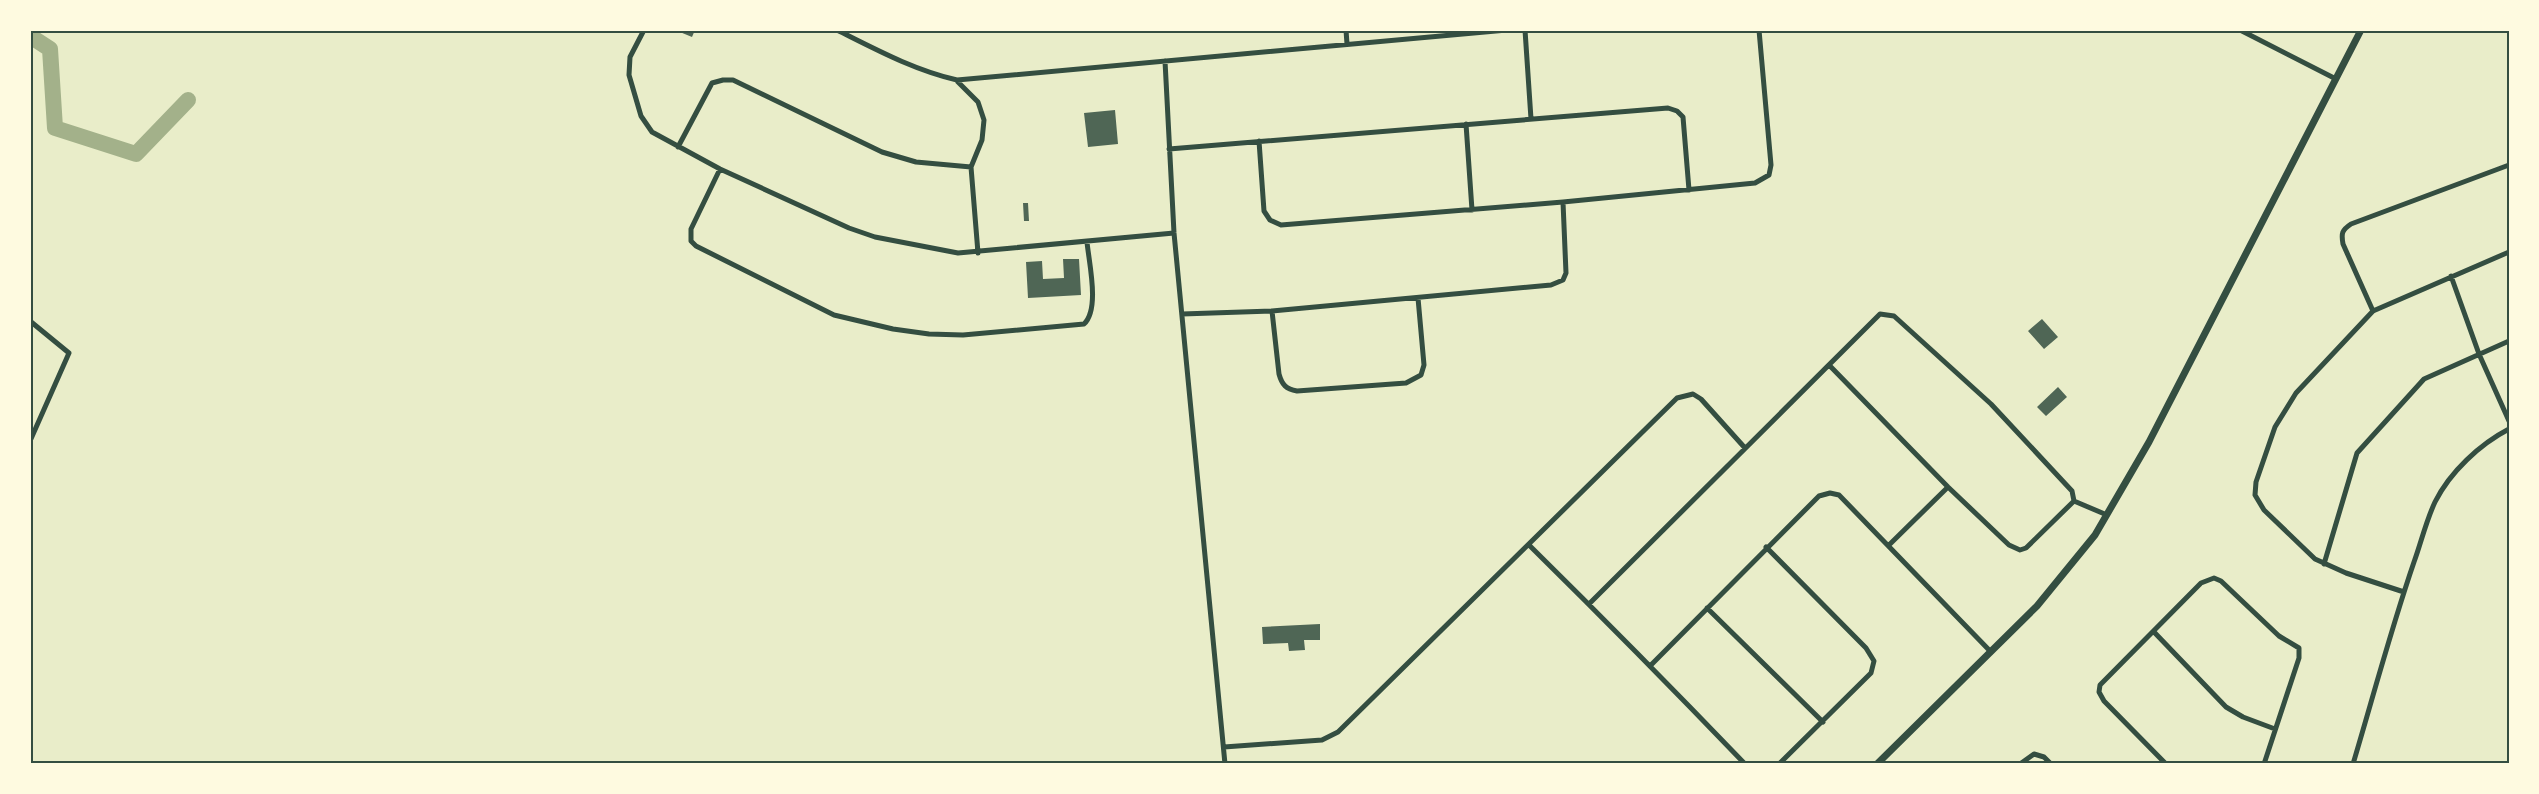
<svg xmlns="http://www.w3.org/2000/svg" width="2539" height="794" viewBox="0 0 2539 794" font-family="Ubuntu,sans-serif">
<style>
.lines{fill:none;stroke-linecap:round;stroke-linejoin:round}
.river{stroke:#a3b18a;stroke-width:16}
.building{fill:#4f6655}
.minor{stroke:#344e41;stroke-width:5}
.tertiary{stroke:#344e41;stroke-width:7}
.neatline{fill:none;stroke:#344e41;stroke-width:2}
</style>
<rect width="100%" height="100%" fill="#e9edc9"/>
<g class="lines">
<path class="river" d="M30,36L50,49L55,128L136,154L188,100"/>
</g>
<path class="building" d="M675,30H695L692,37Z
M1115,110L1118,144L1088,147L1084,113Z
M1023,203H1028L1029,221H1024Z
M1063,259H1079L1081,295L1028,298L1026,262L1042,261L1043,279L1064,278Z
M2042,319L2058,337L2044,349L2028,331Z
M2058,387L2067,397L2046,416L2037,407Z
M1320,624V640H1304L1305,650L1289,651L1288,643L1263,644L1262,627Z"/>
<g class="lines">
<path class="minor" d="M644,30L630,57L629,75L641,116L652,132L720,169L849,228L875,237L958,253L1174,233
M837,30C877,50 914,70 957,80L1507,30
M1346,30L1347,44
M1525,30L1531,119
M2240,30L2336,79
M1165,61L1174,233L1225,764
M957,81L978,102L984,120L982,140L971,167L978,253
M1466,124L1472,210
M1259,141L1264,211L1270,220L1281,225L1563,202L1755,183L1769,175L1771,165L1759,30
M678,147L712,83L723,80H733L882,152L916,162L971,167
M1169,149L1668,108L1677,111L1683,117L1689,190
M720,169L691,229V241L696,246L834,315L893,329L929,334L963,335L1084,324C1100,309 1089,263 1087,242
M2451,276L2479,354L2509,421
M1272,311L1279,374C1282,385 1286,389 1297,391L1406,383L1421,375L1424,365L1418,298
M2373,311L2343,244C2341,233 2342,230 2351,224L2509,165
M1182,314L1272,311L1551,285L1563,280L1566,273L1563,202
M30,321L69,353L30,441
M1830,366L1948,487L2009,545L2020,550L2026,548L2074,501
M2074,501L2107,515
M1529,545C1602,617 1674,690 1745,764
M1889,545L1948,487
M1766,547L1866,648L1874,661L1871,673L1779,764
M2324,564L2357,453L2424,379L2509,341
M2404,592L2346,573L2315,559L2264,510L2255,495L2256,482L2275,427L2296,393L2373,311L2509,252
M1589,604L1880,314L1894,316L1991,404L2072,491L2074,501
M1707,608L1823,722
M2154,632L2226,707L2243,717L2275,729
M1651,665L1819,496L1830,493L1839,495L1991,652
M1224,747L1322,740L1338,732L1677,398L1693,394L1701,399L1745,448
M2020,764L2034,754L2044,757L2051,764
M2166,764L2104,701L2099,692L2100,685L2201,583L2214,578L2221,581L2279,636L2299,648V658L2264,764
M2353,764C2373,697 2391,629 2414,562C2421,543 2426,521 2435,502C2450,472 2480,444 2509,429"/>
<path class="tertiary" d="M1877,764L2037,606L2095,535L2149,442L2361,30"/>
</g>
<rect width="2539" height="794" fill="none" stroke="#fefae0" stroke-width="63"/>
<rect x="32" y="32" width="2476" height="730" class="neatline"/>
</svg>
